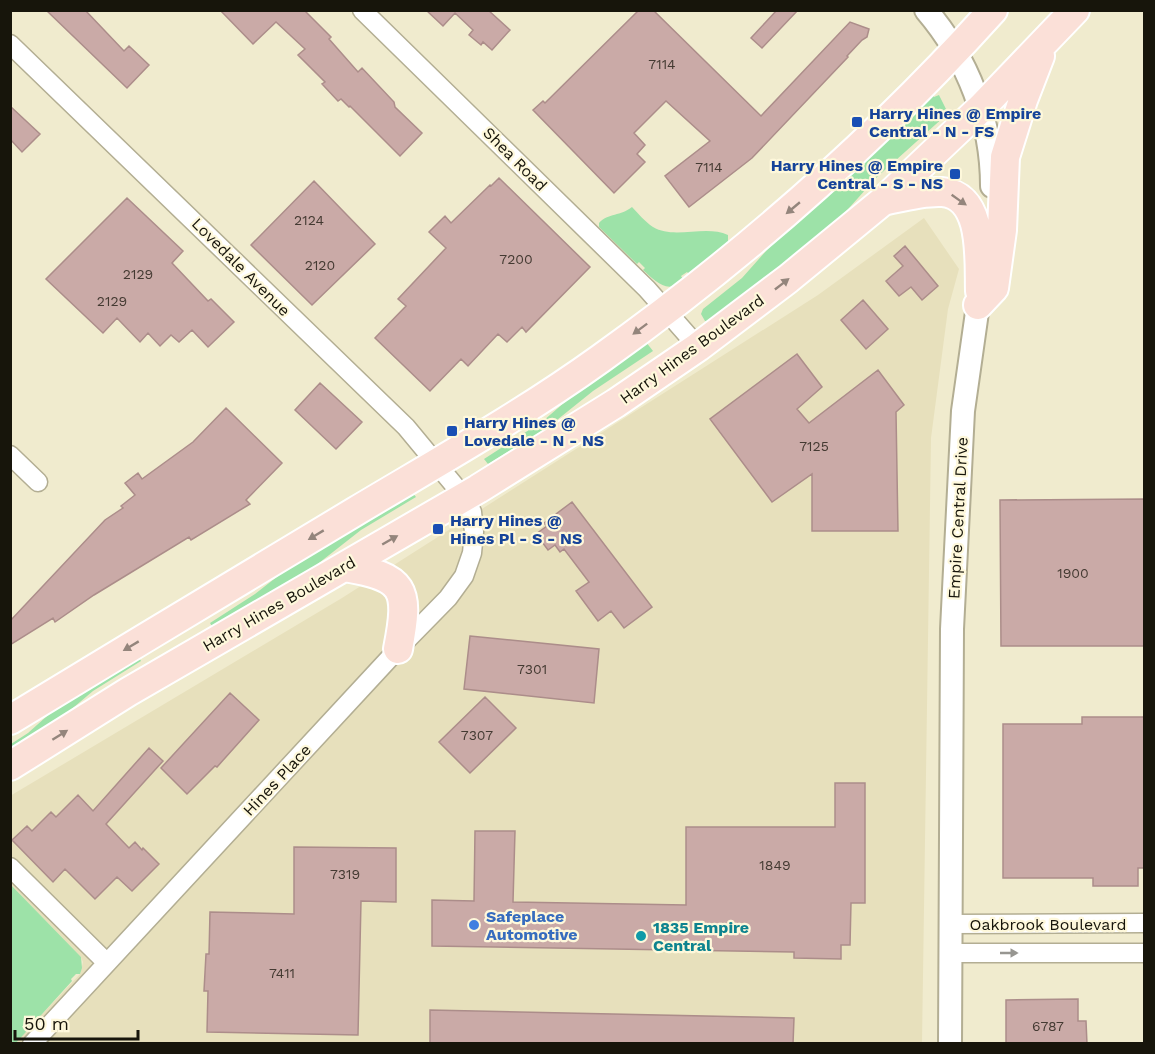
<svg xmlns="http://www.w3.org/2000/svg" width="1155" height="1054" viewBox="0 0 1155 1054" font-family="'Work Sans',sans-serif">
<style>
.built{fill:#e7e0bc}
.green{fill:#9de2a8}
.building{fill:#caaaa7;stroke:#ac8d8a;stroke-width:1.5}
.lines{fill:none;stroke-linecap:round;stroke-linejoin:round}
.minor-casing{stroke:#b3ae93;stroke-width:21}
.tertiary-casing{stroke:#b3ae93;stroke-width:26}
.primary-casing{stroke:#fff;stroke-width:32}
.minor{stroke:#fff;stroke-width:18}
.tertiary{stroke:#fff;stroke-width:22}
.primary{stroke:#fbe0d8;stroke-width:28}
.oneway{fill:#94857c}
.oneway2{fill:#979691}
.transit-dot{fill:#1a4fb4;stroke:#fef8db;stroke-width:2}
.shop-dot{fill:#3f7fe0;stroke:#fef8db;stroke-width:2}
.culture-dot{fill:#0f9aa8;stroke:#fef8db;stroke-width:2}
.labels{text-anchor:middle;dominant-baseline:central;stroke-width:4.5;stroke-linejoin:round;paint-order:stroke}
.number-label{font-size:14px;fill:#443a32}
.transit-label{font-size:16px;font-weight:bold;fill:#164399;stroke:#fef8db;text-anchor:start}
.street-label{font-size:16px;fill:#17150b;stroke:#fef8db}
.shop-label{font-size:16px;font-weight:bold;fill:#366cbe;stroke:#fef8db;text-anchor:start}
.culture-label{font-size:16px;font-weight:bold;fill:#0d838f;stroke:#fef8db;text-anchor:start}
</style>
<rect width="100%" height="100%" fill="#f0ebce"/>
<path class="built" d="M924,218L959,269L948,309L931,438L922,1043H15L80,974L83,962L81,957L11,885L10,796L342,598L818,295Z"/>
<path class="green" d="M932,94L934,97L939,95L946,109L943,112L945,116L876,178L831,228L710,322L705,321L701,314L703,309L742,278L774,242L835,188Z
M632,207C638,213 645,222 653,227C675,240 705,224 728,235V242L693,273L689,274L687,272L681,276L683,279C669,296 655,281 643,270L645,268L639,262L637,264L599,227V223C608,213 621,216 632,207Z
M646,342L653,351L593,391L547,428L488,464L484,459L543,421L573,395Z
M412,492L416,497L361,530L310,570L213,628L210,623L255,594L301,558Z
M138,655L141,661L93,691L61,718L11,752V744L28,733L56,708Z
M11,885L81,957L82,968L80,974H76L71,979L72,981L15,1044L10,1043Z"/>
<path class="building" d="M46,10H85L124,51L129,46L149,65L127,88Z
M220,10H304L331,37L329,39L358,72L362,68L394,102L395,107L422,133L400,156L350,106L349,107L341,99L338,101L322,84L325,82L298,55L305,49L276,22L253,44Z
M426,10H488L510,30L492,50L483,42L481,45L469,35L473,30L455,13L443,26Z
M639,10H653L761,116L850,22L869,29L867,37L862,40L847,56L848,57L752,158L689,207L665,176L710,141L666,101L634,133L645,145L637,154L645,162L614,193L533,110L543,101L545,103Z
M777,10H798L762,48L751,38Z
M10,106L40,134L22,152L10,139Z
M499,178L590,267L526,332L522,327L507,342L498,334L468,366L461,359L430,391L375,338L406,306L398,299L446,248L429,232L445,216L451,223L490,185L491,186Z
M314,181L375,244L312,305L251,245Z
M127,198L183,251L172,263L208,301L211,299L234,322L208,347L192,330L179,342L171,335L160,346L148,333L140,342L117,318L103,333L46,279Z
M905,246L938,286L922,300L911,287L899,296L886,281L903,266L894,256Z
M863,300L888,329L866,349L841,320Z
M797,354L822,387L797,409L809,423L878,370L904,405L896,412L898,531H812V474L772,502L710,419Z
M320,383L362,422L336,449L295,410Z
M226,408L282,463L246,500L250,504L191,540L189,537L94,595L55,622L53,618L10,645V621L105,520L123,508L121,506L135,495L125,483L138,473L142,479L193,442Z
M1144,499V646H1001L1000,500Z
M572,502L652,607L624,628L611,611L598,621L576,591L589,582L564,549L560,552L555,545L548,550L536,534L547,526L544,523Z
M470,636L599,649L594,703L464,689Z
M230,693L259,720L217,767L215,766L187,794L161,768Z
M485,697L516,728L470,773L439,742Z
M1082,717H1144V868H1138V886H1093V878H1003V724H1082Z
M149,748L163,761L106,824L129,848L135,842L142,850L143,848L159,864L132,891L117,877L95,899L65,869L53,882L12,840L27,826L32,831L51,812L56,817L78,795L93,811Z
M835,783H865V903H851L850,945H841V959L794,958V952L432,946V900L474,901L475,831H515L513,902L686,905V827H835Z
M294,847L396,848V902L361,901L358,1035L207,1032L208,991H204L206,954H209L210,912L294,914Z
M1078,999V1021H1086L1087,1044H1006V1000Z
M430,1010L794,1018L793,1044H430Z"/>
<g class="lines">
<defs>
<path id="minor" d="M362,10L647,289L698,347
M10,44L406,427L464,497L472,512L474,532L472,553L464,576L448,598L398,649L32,1044
M10,455L38,482
M10,867L107,963
M951,924L1144,923
M951,953H1144"/>
<path id="tertiary" d="M926,10C968,59 992,122 992,186
M950,1044L952,629L963,411L980,291"/>
<path id="primary" d="M883,201C902,197 922,191 942,192C985,195 979,261 980,291
M978,305L994,288L1002,230L1005,157L1023,100L1040,56
M344,567C405,577 410,588 398,649
M10,720C125,650 241,580 356,511C438,462 522,415 600,359C743,257 875,141 993,10
M10,766L128,692L478,489L616,403L698,347L788,279L883,201L981,108L1075,10"/>
</defs>
<use href="#minor" class="minor-casing"/>
<use href="#tertiary" class="tertiary-casing"/>
<use href="#primary" class="primary-casing"/>
<use href="#minor" class="minor"/>
<use href="#tertiary" class="tertiary"/>
<use href="#primary" class="primary"/>
</g>
<defs><path id="oneway-solid" d="M-6-.8H1V-3.2L6.5 0L1 3.2V.8H-6Z" transform="scale(1.5)"/></defs>
<g class="oneway">
<use href="#oneway-solid" transform="translate(959 200) rotate(35)"/>
<use href="#oneway-solid" transform="translate(793 208) rotate(140)"/>
<use href="#oneway-solid" transform="translate(782 284) rotate(-38)"/>
<use href="#oneway-solid" transform="translate(640 329) rotate(143)"/>
<use href="#oneway-solid" transform="translate(316 535) rotate(149)"/>
<use href="#oneway-solid" transform="translate(390 540) rotate(-30)"/>
<use href="#oneway-solid" transform="translate(131 646) rotate(149)"/>
<use href="#oneway-solid" transform="translate(60 735) rotate(-32)"/>
</g>
<use class="oneway2" href="#oneway-solid" transform="translate(1009 953)"/>
<g class="transit-dot">
<rect x="851" y="116" width="12" height="12" rx="3"/>
<rect x="949" y="168" width="12" height="12" rx="3"/>
<rect x="446" y="425" width="12" height="12" rx="3"/>
<rect x="432" y="523" width="12" height="12" rx="3"/>
</g>
<circle class="shop-dot" cx="474" cy="925" r="6"/>
<circle class="culture-dot" cx="641" cy="936" r="6"/>
<g class="labels">
<g class="number-label">
<text x="662" y="64">7114</text>
<text x="709" y="167">7114</text>
<text x="309" y="220">2124</text>
<text x="516" y="259">7200</text>
<text x="320" y="265">2120</text>
<text x="138" y="274">2129</text>
<text x="112" y="301">2129</text>
<text x="814" y="446">7125</text>
<text x="1073" y="573">1900</text>
<text x="532" y="669">7301</text>
<text x="477" y="735">7307</text>
<text x="775" y="865">1849</text>
<text x="345" y="874">7319</text>
<text x="282" y="973">7411</text>
<text x="1048" y="1026">6787</text>
</g>
<g class="transit-label">
<text x="869" y="113">Harry Hines @ Empire<tspan x="869" dy="18">Central - N - FS</tspan></text>
<text x="943" y="165" text-anchor="end">Harry Hines @ Empire<tspan x="943" dy="18">Central - S - NS</tspan></text>
<text x="464" y="422">Harry Hines @<tspan x="464" dy="18">Lovedale - N - NS</tspan></text>
<text x="450" y="520">Harry Hines @<tspan x="450" dy="18">Hines Pl - S - NS</tspan></text>
</g>
<g class="street-label">
<text transform="translate(515 159) rotate(45)">Shea Road</text>
<text transform="translate(241 267) rotate(45)">Lovedale Avenue</text>
<text transform="translate(692 349) rotate(-36)">Harry Hines Boulevard</text>
<text transform="translate(958 518) rotate(-87)">Empire Central Drive</text>
<text transform="translate(279 604) rotate(-30)">Harry Hines Boulevard</text>
<text transform="translate(277 780) rotate(-47)">Hines Place</text>
<text x="1048" y="924">Oakbrook Boulevard</text>
</g>
<g class="shop-label">
<text x="486" y="916">Safeplace<tspan x="486" dy="18">Automotive</tspan></text>
</g>
<g class="culture-label">
<text x="653" y="927">1835 Empire<tspan x="653" dy="18">Central</tspan></text>
</g>
</g>
<rect width="1155" height="1054" fill="none" stroke="#17150b" stroke-width="24"/>
<path d="M15 1030v9h123v-9" fill="none" stroke="#17150b" stroke-width="3"/>
<text x="24" y="1030" font-size="18" fill="#17150b" stroke="#fef8db" stroke-width="4.5" paint-order="stroke">50 m</text>
</svg>
